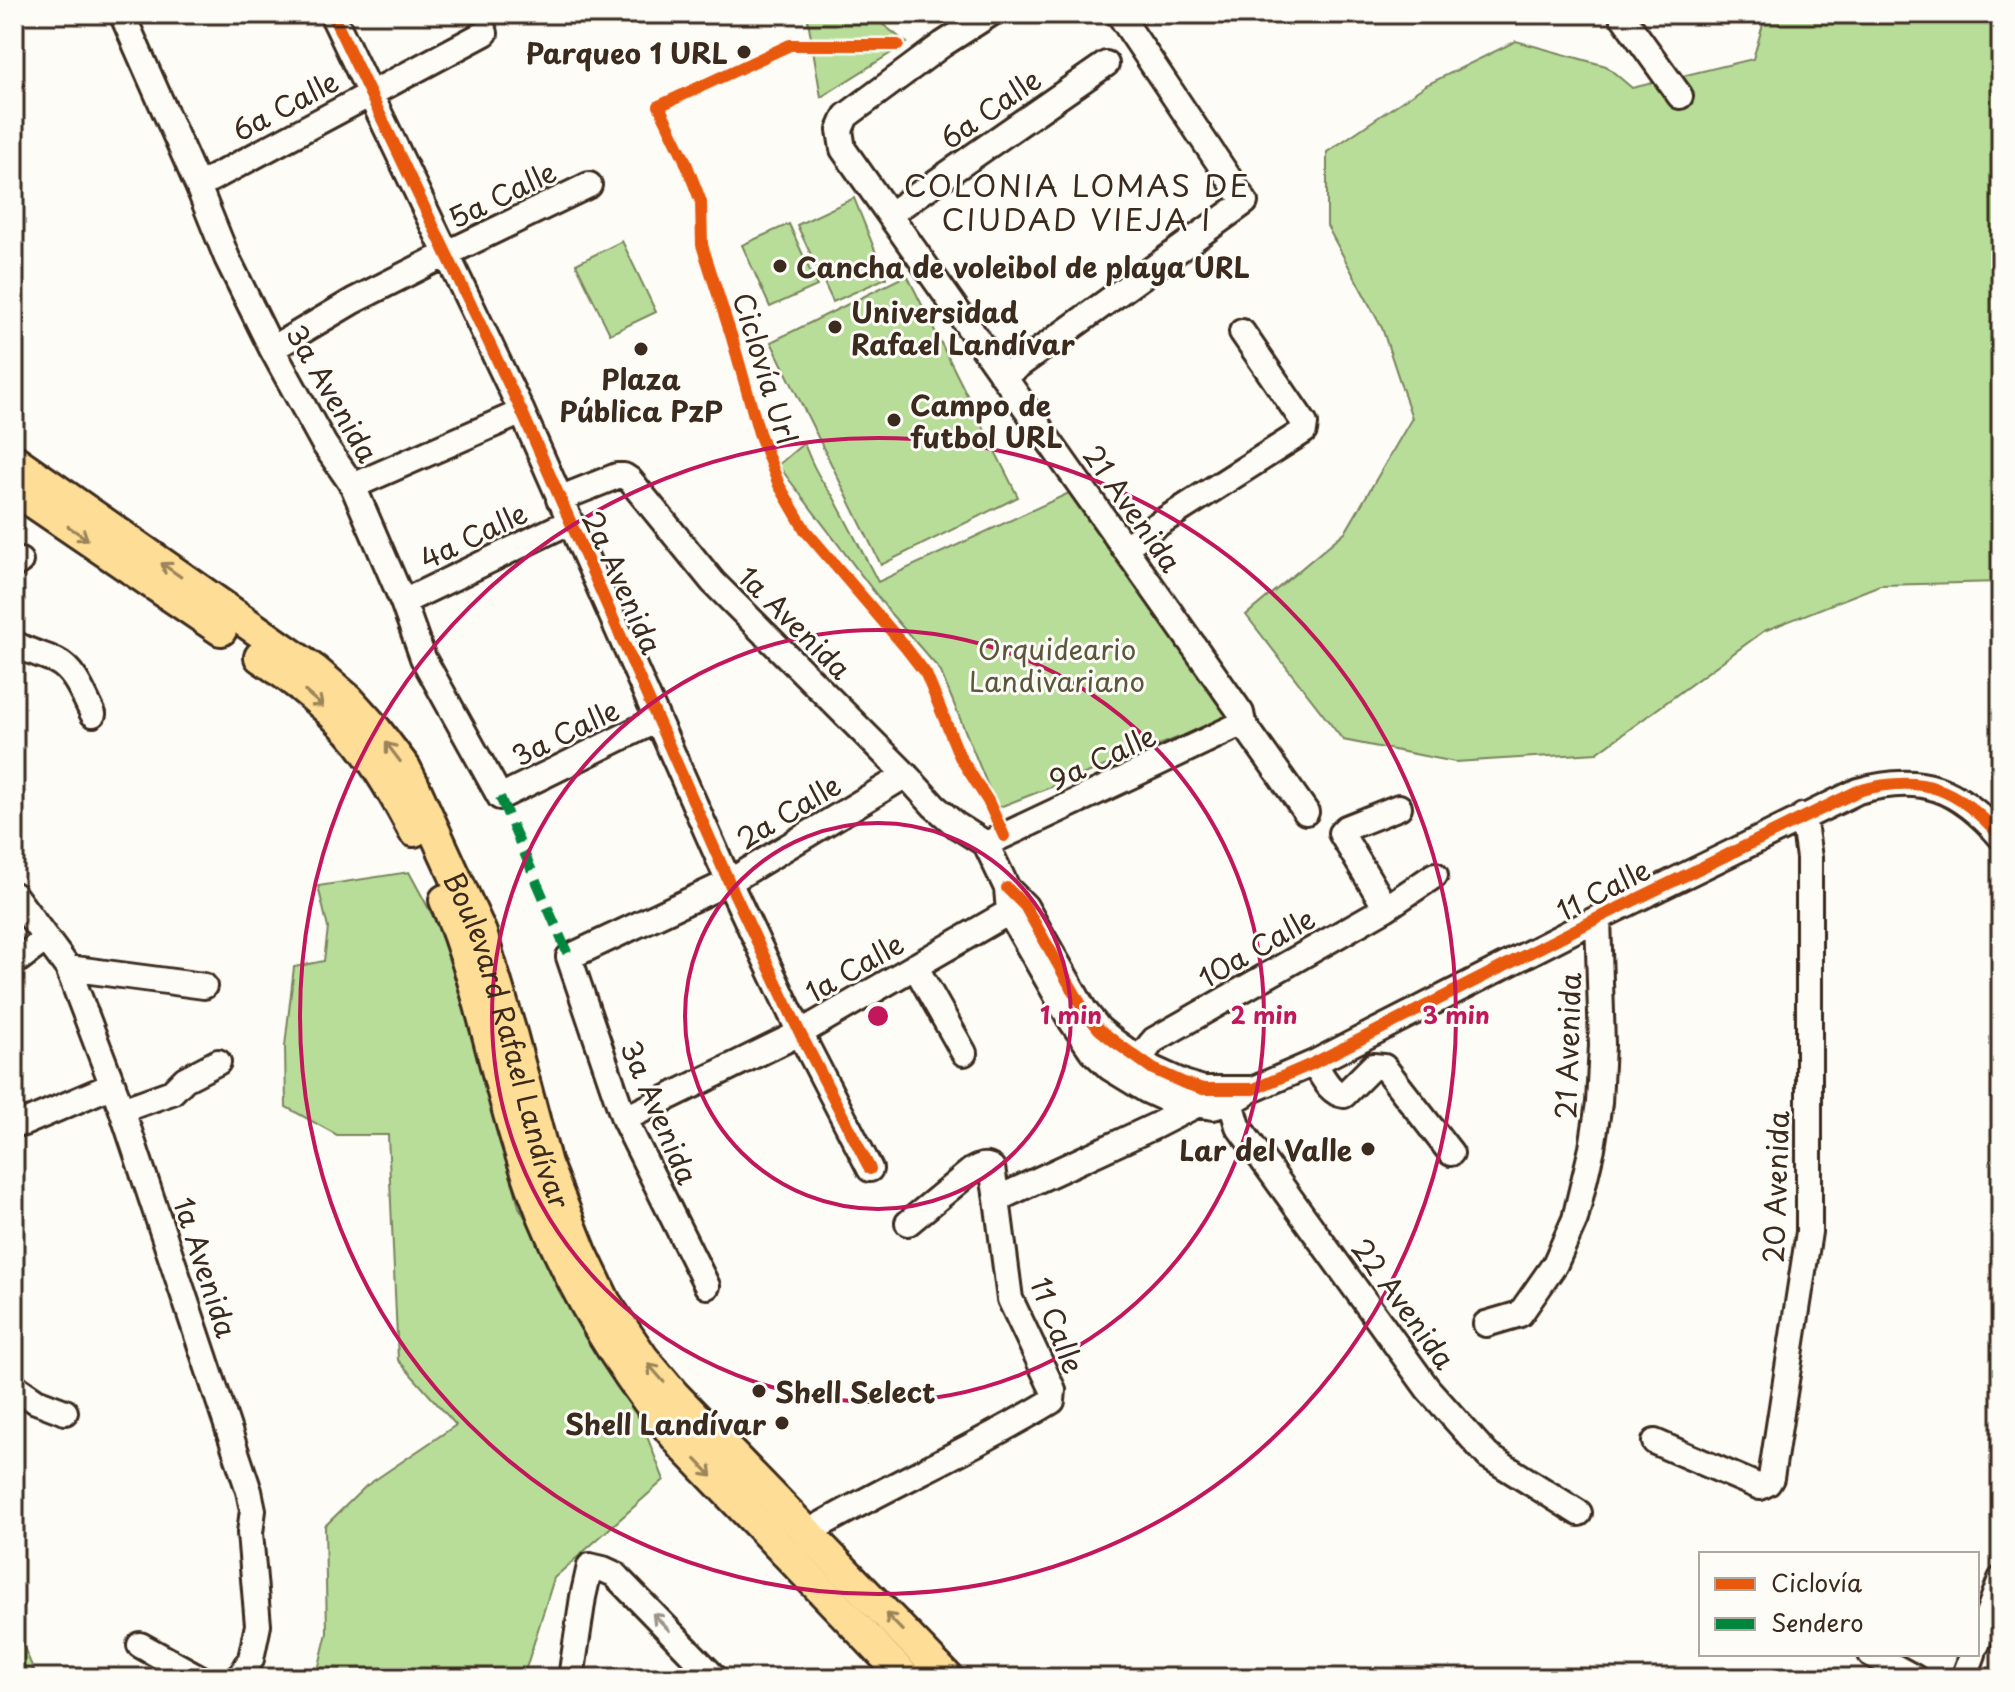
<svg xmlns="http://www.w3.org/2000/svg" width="2015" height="1692" viewBox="0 0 2015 1692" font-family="'Playpen Sans',sans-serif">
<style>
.green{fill:#b7dd99;stroke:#79845c;stroke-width:2}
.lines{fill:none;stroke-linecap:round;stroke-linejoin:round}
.minor-casing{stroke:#3b2a1e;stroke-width:30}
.major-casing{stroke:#3b2a1e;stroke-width:36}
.minor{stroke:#fdfcf7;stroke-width:24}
.major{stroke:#fedd96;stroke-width:30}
.quiet{stroke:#00873e;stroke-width:10;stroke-dasharray:20 10;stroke-linecap:butt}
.cycleway-casing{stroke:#fdfcf7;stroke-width:17}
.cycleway{stroke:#e8590c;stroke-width:12}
.oneway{stroke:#9c845a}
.oneway2{stroke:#9c938a}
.ring{fill:none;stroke:#c2185b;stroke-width:4}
.poi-dot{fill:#3b2a1e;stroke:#fdfcf7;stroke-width:3}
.labels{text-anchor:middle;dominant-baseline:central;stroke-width:6;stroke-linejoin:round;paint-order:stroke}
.poi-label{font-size:28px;font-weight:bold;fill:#3b2a1e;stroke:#fdfcf7;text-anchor:start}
.street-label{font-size:28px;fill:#3b2a1e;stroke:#fdfcf7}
.park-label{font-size:28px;fill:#5a573d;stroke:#fdfcf7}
.neighbourhood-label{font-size:30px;letter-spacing:2px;fill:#3b2a1e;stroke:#fdfcf7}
.centre{fill:#c2185b;stroke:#fdfcf7;stroke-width:4}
.ring-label{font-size:24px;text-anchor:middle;font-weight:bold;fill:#c2185b;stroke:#fdfcf7;stroke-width:6;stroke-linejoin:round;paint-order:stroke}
</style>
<rect width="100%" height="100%" fill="#fdfcf7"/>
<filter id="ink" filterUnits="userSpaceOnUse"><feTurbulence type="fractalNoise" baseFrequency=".0125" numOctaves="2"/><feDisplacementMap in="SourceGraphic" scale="16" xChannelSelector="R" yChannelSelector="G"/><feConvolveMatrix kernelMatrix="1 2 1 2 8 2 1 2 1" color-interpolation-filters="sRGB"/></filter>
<g filter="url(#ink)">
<path class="green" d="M807,14H869L907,43L821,97Z
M1766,14H2001V582L1880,585L1764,631L1597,753L1455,762L1343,740L1246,615L1346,531L1412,418L1382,328L1327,226V152L1426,85L1516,41L1606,66L1632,88L1753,59Z
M854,198L886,278L833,302L797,225Z
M789,224L817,286L770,307L742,245Z
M622,241L656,312L610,334L576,264Z
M907,275L1018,497L881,565L771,342Z
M804,443C811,462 819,480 833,496L878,582L1069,493L1231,717L997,808L940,670L891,614L778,465Z
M409,872L443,935L476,1036L519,1207L637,1411L664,1480L554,1578L523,1678H316L327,1633L325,1526L366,1486L456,1425L398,1360L388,1135H337L286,1107L285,1046L294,967L324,961L328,928L318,886Z
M14,1624L37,1678H14Z"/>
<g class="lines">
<defs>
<path id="minor" d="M122,14L198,186L227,258L272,349L324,444L353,486L403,602L423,658L500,797L657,720
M332,14L522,412L729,882L800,1033L870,1169
M990,14L943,44L846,116L840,130L843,149L1241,713L1243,723L1306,812
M1621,14L1680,96
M198,186L485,33
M890,214L1106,64
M272,349L353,301L448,253L589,185
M1004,376L1245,202L1119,14
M353,486L522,412
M559,499L617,476H624L630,480L713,582L906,775L934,806L956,825L986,844L1007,888L1009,912L1070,1019L1092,1051L1110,1068L1146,1090L1168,1100L1213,1107L1231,1102L1245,1094
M1124,548L1155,526L1304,431L1305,424L1242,332
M14,565L20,561
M403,602L569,522
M14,643C27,652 42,654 56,661C75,670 84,696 93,714
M986,844L1243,723
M1007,888L1025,906L1084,1010L1099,1029L1115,1042L1153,1069L1184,1083L1203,1089H1254L1314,1063L1598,918L1858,791C1922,773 1958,788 2001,837
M14,895L68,968L122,1110L249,1491L253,1510L250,1533L258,1625L251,1659L240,1678
M1386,908L1341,833L1346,828L1399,807
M14,963L46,939
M915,966L964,1053
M68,968L204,986
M1314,1063C1322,1075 1329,1093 1344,1095L1373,1066L1384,1067L1451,1153
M1140,1075C1139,1060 1144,1051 1154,1040L1386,908L1435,875
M1222,1090L1231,1102L1238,1126L1428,1389L1488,1456L1579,1513
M122,1110L172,1092L185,1079L218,1062
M14,1118L17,1122L24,1123L113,1085
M624,1119L800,1033L1023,904
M908,1223L971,1171C979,1167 985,1163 992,1168L997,1199
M707,1286L624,1119L569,957L729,882L906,775
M1486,1324L1520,1314L1555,1264L1575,1219L1592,1148L1599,1103L1602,1045L1598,918
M14,1386L36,1401L65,1412
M1655,1442L1760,1487L1768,1483L1771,1478L1809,1232V858L1803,816
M808,1532C888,1486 973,1449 1052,1401L1053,1390L1010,1299L997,1199L1155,1126L1200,1103
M1977,1644L2001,1579
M140,1645L200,1678
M1871,1654L1915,1678
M571,1678L583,1597L590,1566L603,1569L614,1574L715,1678
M1964,1678L1973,1654"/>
<g id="major">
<path id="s1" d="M14,460L314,670L349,700L376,730L405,768L413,784L481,933L511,1033L546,1164L581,1252L605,1302L643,1358L674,1395L948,1678"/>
<path d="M14,489L221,630"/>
<path d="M260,657C292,678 335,712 359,742C381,770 398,800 414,831"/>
<path d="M445,900C480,983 494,1072 522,1157C556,1264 612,1361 684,1447L906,1678"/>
</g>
</defs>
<use href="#minor" class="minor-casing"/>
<use href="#major" class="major-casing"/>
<use href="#minor" class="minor"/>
<use href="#major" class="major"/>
<path class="quiet" d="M500,797L569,957"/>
<defs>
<path id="cycleway" d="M332,14L522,412L729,882L800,1033L870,1169
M898,45H790L659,106L684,158L701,202L702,245L732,338L759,433L779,485L805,530L906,648L926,674L960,757L988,801L1004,836
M1007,888L1025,906L1084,1010L1099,1029L1115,1042L1153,1069L1184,1083L1203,1089H1254L1314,1063L1598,918L1858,791C1922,773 1958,788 2001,837"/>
</defs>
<use href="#cycleway" class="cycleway-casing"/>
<use href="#cycleway" class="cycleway"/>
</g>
<defs><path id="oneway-shaft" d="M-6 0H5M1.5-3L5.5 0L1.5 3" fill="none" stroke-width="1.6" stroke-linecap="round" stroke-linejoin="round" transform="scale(2)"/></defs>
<g class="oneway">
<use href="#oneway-shaft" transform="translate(78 533) rotate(34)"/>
<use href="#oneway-shaft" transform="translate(171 570) rotate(-145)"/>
<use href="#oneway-shaft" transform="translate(314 699) rotate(41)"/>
<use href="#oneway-shaft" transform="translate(393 752) rotate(-127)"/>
<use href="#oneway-shaft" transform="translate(656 1373) rotate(-131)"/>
<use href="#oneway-shaft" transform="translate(704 1468) rotate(46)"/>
<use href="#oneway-shaft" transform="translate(894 1622) rotate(-134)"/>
</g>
<use class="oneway2" href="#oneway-shaft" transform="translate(661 1622) rotate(-134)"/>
</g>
<g class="ring">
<circle cx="878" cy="1016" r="193"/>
<circle cx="878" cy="1016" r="386"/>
<circle cx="878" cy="1016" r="578"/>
</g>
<g class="poi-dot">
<circle cx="744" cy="52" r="8"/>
<circle cx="780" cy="266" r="8"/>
<circle cx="835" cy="327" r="8"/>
<circle cx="641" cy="349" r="8"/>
<circle cx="894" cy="420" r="8"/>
<circle cx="1368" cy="1149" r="8"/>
<circle cx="759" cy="1391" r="8"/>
<circle cx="782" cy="1423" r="8"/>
</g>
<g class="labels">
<g class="poi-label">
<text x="728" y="52" text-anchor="end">Parqueo 1 URL</text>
<text x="796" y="266">Cancha de voleibol de playa URL</text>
<text x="851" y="311">Universidad<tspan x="851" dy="32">Rafael Landívar</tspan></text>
<text x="641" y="378" text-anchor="middle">Plaza<tspan x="641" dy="32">Pública PzP</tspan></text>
<text x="910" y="404">Campo de<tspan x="910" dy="32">futbol URL</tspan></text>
<text x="1352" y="1149" text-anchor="end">Lar del Valle</text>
<text x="775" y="1391">Shell Select</text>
<text x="766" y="1423" text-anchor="end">Shell Landívar</text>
</g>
<g class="street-label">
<text transform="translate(285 105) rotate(-28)">6a Calle</text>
<text transform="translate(990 108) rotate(-35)">6a Calle</text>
<text transform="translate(502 194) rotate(-26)">5a Calle</text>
<text transform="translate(766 368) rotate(73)">Ciclovía Url</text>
<text transform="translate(333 393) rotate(60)">3a Avenida</text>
<text transform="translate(1133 508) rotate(55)">21 Avenida</text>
<text transform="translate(473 535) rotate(-26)">4a Calle</text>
<text transform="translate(623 582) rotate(66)">2a Avenida</text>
<text transform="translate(795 622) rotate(45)">1a Avenida</text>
<text transform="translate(565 732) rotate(-26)">3a Calle</text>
<text transform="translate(1102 757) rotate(-25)">9a Calle</text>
<text transform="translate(788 811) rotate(-31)">2a Calle</text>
<text transform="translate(1603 889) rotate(-27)">11 Calle</text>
<text transform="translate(1256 947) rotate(-30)">10a Calle</text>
<text transform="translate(854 967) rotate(-30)">1a Calle</text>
<text stroke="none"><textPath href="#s1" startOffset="792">Boulevard Rafael Landívar</textPath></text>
<text transform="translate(1567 1046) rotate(-88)">21 Avenida</text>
<text transform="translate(660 1112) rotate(67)">3a Avenida</text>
<text transform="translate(1775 1187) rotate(-88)">20 Avenida</text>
<text transform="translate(206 1267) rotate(72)">1a Avenida</text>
<text transform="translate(1404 1303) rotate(54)">22 Avenida</text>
<text transform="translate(1058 1325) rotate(69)">11 Calle</text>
</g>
<g class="park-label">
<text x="1057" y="648">Orquideario<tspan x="1057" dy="32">Landivariano</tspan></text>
</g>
<g class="neighbourhood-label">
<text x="1077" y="184">COLONIA LOMAS DE<tspan x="1077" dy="34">CIUDAD VIEJA I</tspan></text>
</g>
</g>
<circle cx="878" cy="1016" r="12" class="centre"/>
<g class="ring-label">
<text x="1071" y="1024">1 min</text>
<text x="1264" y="1024">2 min</text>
<text x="1456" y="1024">3 min</text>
</g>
<rect width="2015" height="1692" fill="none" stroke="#fdfcf7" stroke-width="48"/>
<rect x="24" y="24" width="1967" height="1644" fill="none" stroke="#3b2a1e" stroke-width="3" filter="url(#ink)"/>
<rect x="1699" y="1552" width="280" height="104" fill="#fdfcf7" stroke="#afa8a0" stroke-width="2"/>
<rect x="1715" y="1578" width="40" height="12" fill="#e8590c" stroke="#afa8a0" stroke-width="2"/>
<text x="1771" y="1592" font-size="24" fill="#3b2a1e">Ciclovía</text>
<rect x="1715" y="1618" width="40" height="12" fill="#00873e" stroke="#afa8a0" stroke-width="2"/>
<text x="1771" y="1632" font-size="24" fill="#3b2a1e">Sendero</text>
</svg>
